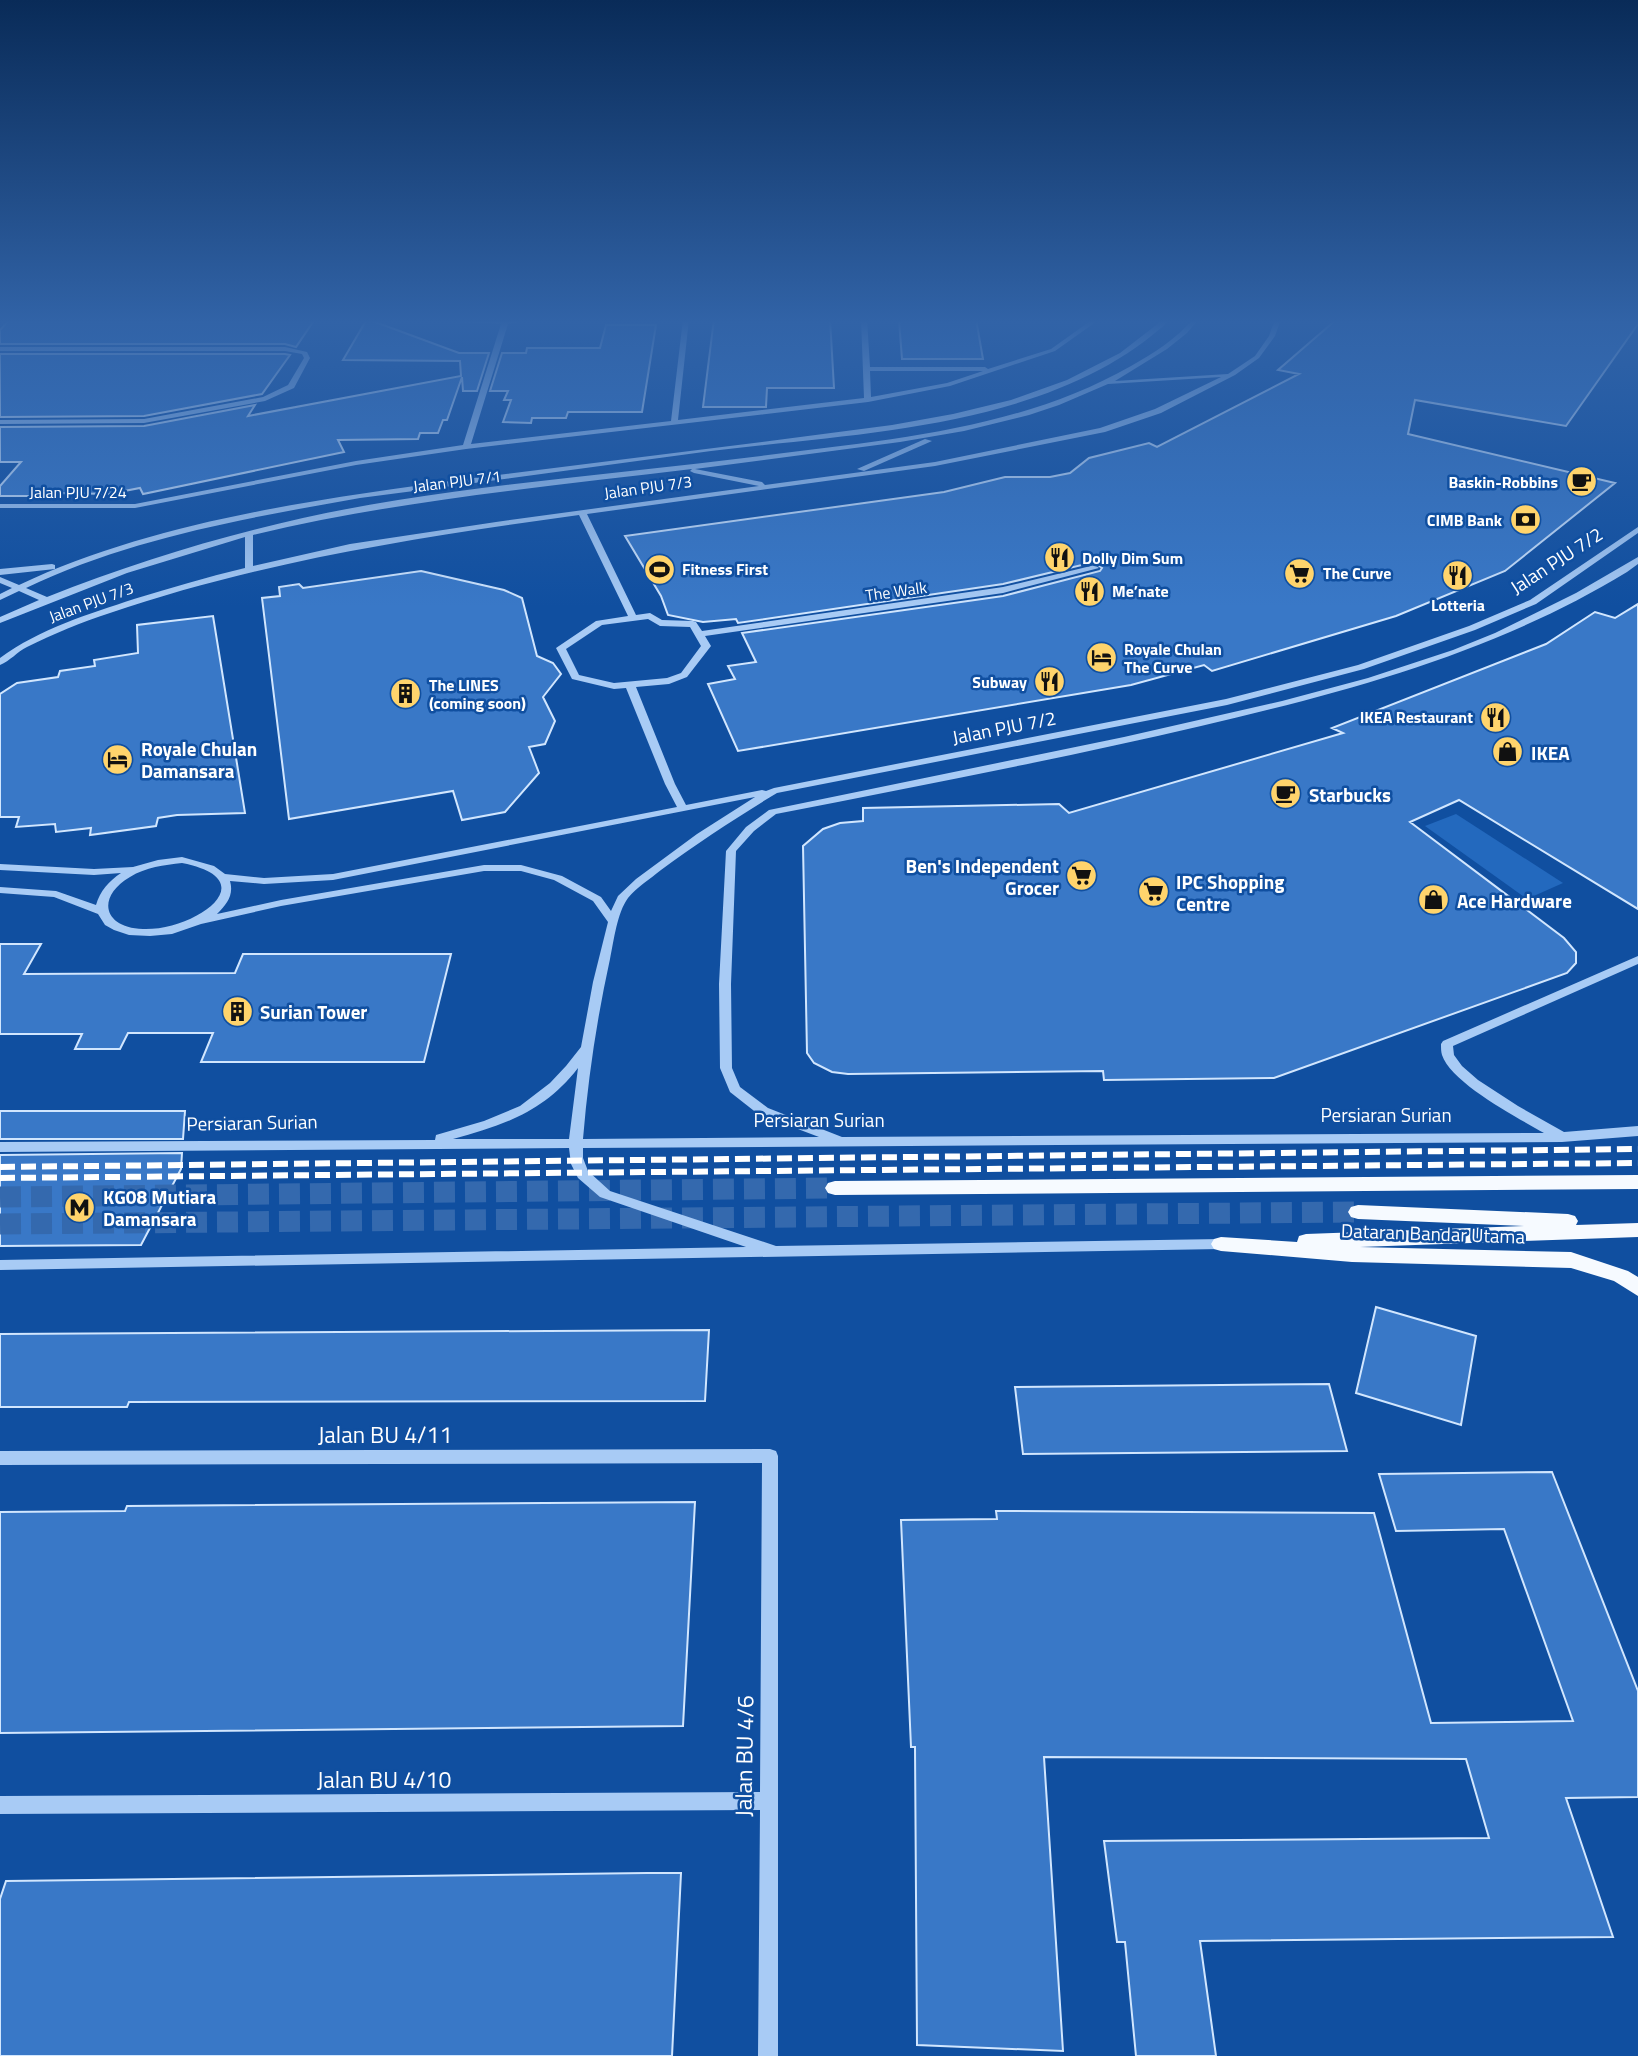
<svg xmlns="http://www.w3.org/2000/svg" width="1638" height="2056" viewBox="0 0 1638 2056" font-family="'Titillium Web',sans-serif">
<style>
.green{fill:#2369be}
.building{fill:#3978c7;stroke:#d1e6fe;stroke-width:2}
.lines{fill:none;stroke-linecap:round;stroke-linejoin:round}
.major-tunnel{stroke:#3469ae;stroke-width:21;stroke-dasharray:21 10;stroke-linecap:butt}
.minor{fill:#a8cbf5;fill-rule:evenodd}
.major{fill:#f6faff;fill-rule:evenodd}
.rail{stroke:#fff;stroke-width:6;stroke-dasharray:15 6;stroke-linecap:butt}
.labels{text-anchor:middle;dominant-baseline:central;stroke-width:5;stroke-linejoin:round;paint-order:stroke}
.far-street-label{font-size:16px;fill:#fff;stroke:#104fa0}
.far-poi-label{font-size:16px;font-weight:bold;fill:#fff;stroke:#104fa0;text-anchor:start}
.street-label{font-size:19px;fill:#fff;stroke:#104fa0}
.poi-label{font-size:19px;font-weight:bold;fill:#fff;stroke:#104fa0;text-anchor:start}
.near-street-label{font-size:23px;fill:#fff;stroke:#104fa0}
</style>
<rect width="100%" height="100%" fill="#104fa0"/>
<path class="green" d="M1456,814L1563,883L1527,899L1425,826Z"/>
<path class="building" d="M10,319H51L49,320L315,319L296,347L285,344H0V330Z
M367,319L459,353H489L477,391H463L462,377L447,420H443L438,433H420L418,439L338,440L344,452L143,494L140,488L109,494L62,493L60,496H0V486L21,462H0V427L144,426L255,405L248,416L461,376L460,361L343,360Z
M714,319H830L834,388H767L766,407H703Z
M976,319L983,359H902L899,320Z
M1337,319H1638V324L1566,426L1415,400L1408,434L1615,483L1505,571L1396,616L1212,671L1204,665L1131,685L738,751L708,684L735,679L728,666L756,662L742,633L1003,596L1100,571L1102,568L1094,562L1003,584L738,623L736,619L703,622L668,615L661,596L625,536L944,492L1005,477H1050L1070,473L1089,458L1149,443L1157,447L1299,374L1278,370Z
M606,325H656L642,412H568L566,418H532L531,423L503,422L511,400H504L508,391H490L502,353H526L527,348H600Z
M0,354H285L290,355L262,394L144,416L0,417Z
M421,571L504,590L522,598L537,656L553,663L561,674L543,697L555,721L545,744L529,747L539,773L505,812L462,820L453,791L289,819L262,598L280,596L279,587L299,584L303,588Z
M1638,604V909L1459,800L1410,822L1564,938L1576,952V963L1567,973L1274,1078L1104,1080L1103,1071L848,1074L832,1072L814,1063L807,1053L803,846L823,829L840,823L863,821V808L1059,804L1069,813L1343,733L1332,728L1546,644L1595,612L1615,618Z
M213,616L245,813L177,815L158,818L156,826L90,835L91,828L56,832L55,824L16,827L19,817H0V694L17,683L58,677L60,671L95,666L94,660L138,653L137,625Z
M0,944H41L24,974L235,973L243,954H451L424,1062H201L213,1033H128L120,1049H75L82,1034H0Z
M0,1111H185L183,1139H0Z
M182,1153L181,1169L141,1245L0,1246V1155Z
M1376,1307L1476,1336L1461,1425L1356,1393Z
M709,1330L705,1401L129,1402L127,1407H0V1334Z
M1329,1384L1347,1451L1023,1454L1015,1387Z
M1552,1472L1638,1691V1797L1566,1798L1613,1937L1200,1941L1216,2056H1136L1125,1942H1117L1104,1841L1489,1838L1466,1759L1044,1757L1063,2051L917,2045L915,1747H911L901,1520L997,1519L996,1511L1374,1513L1431,1723L1573,1721L1504,1529L1396,1531L1379,1474Z
M695,1502L683,1726L0,1733V1512L125,1511L127,1506Z
M647,1873H681L672,2056H0V1899L6,1881Z"/>
<g class="lines">
<path class="major-tunnel" d="M0,1197L835,1188
M0,1224L1358,1212"/>
<path class="minor" d="M429,319H536L508,324L471,444L671,421L683,319H689L678,420L864,398L861,319H867L870,367H985L988,369L1051,349L1093,319H1100L1055,351L950,386L868,402L466,449L356,465L135,508H0V504H135L356,461L463,445L501,324L432,321ZM870,371H983L947,383L871,397Z
M1164,319H1171C1054,429 863,432 711,451C594,467 477,483 360,498C247,518 130,538 26,588L47,597C160,552 278,519 398,500C519,481 641,471 761,456C887,440 1019,430 1131,366C1154,353 1176,339 1193,319H1199L1187,333L1167,349L1115,381L1228,374L1255,356L1269,336L1275,319H1281L1275,336L1259,358L1235,375L1161,413L1105,432L935,466L587,514L636,615L650,613L662,620L693,621L696,622L702,631L1003,587L1095,565L1099,568L1003,593L705,636L711,646L687,677L669,684L636,687L675,784L686,805L762,790L766,791L774,788L1226,699L1358,665L1469,626L1530,600L1638,527V533L1536,604L1475,630L1364,669L1227,705L777,793C737,817 699,842 661,870C650,879 637,887 628,898C617,913 614,940 610,959C597,1018 588,1078 583,1139L819,1137L758,1114L730,1092L720,1068L719,984L726,851L746,827L769,810L1124,737L1282,701L1368,678L1453,650L1495,633L1576,593L1638,557V564L1627,572C1496,652 1350,691 1201,726C1060,759 918,786 776,814L754,831L736,851L731,984L732,1068L740,1087L768,1108L842,1137L1544,1133C1518,1118 1451,1083 1442,1055C1441,1052 1441,1048 1441,1044L1443,1041L1638,956V964L1453,1046L1454,1055L1462,1066L1478,1080L1518,1106L1564,1132L1638,1126V1136L1562,1142L583,1148V1158L588,1171L610,1191L776,1246L1221,1239L1226,1240L1228,1244L1226,1248L1221,1249L0,1270V1260L746,1247L600,1197L578,1178L571,1164L569,1148L0,1152V1142L435,1140L436,1135L484,1121L520,1106L550,1083L566,1066L581,1047L593,982L608,922L593,901L554,880L521,871H484L281,906L201,924L172,934L150,936L129,935L114,930L105,925L98,914L54,897L0,893V887L56,891L96,905C100,891 109,881 121,873L94,875L0,870V864L94,869L133,867L158,860L182,857L214,866L225,874L264,878L333,874L677,807L665,784L626,688L614,689L572,679L556,648L596,621L628,616L579,515C421,537 262,561 110,613C82,622 53,634 27,647C17,652 10,661 0,665V658C39,629 89,614 134,599C171,588 207,577 245,568V537L127,573L0,623V617L39,600L19,591L0,600V594L12,588L0,583V577L19,585C154,521 318,499 466,479C608,461 750,444 892,425L953,414L1011,400L1067,380L1120,353ZM1221,377L1155,409L1100,428L935,462L765,485L762,482L695,469L900,442L964,431L1029,415L1059,405L1108,384ZM692,469L690,471L694,473L759,486L496,522L350,544L253,566V535C398,500 545,487 692,469ZM648,619L660,626L690,627L701,646L681,673L667,678L614,683L579,675L566,649L602,625ZM755,797L697,834L636,879L618,896L611,911L601,897L562,876L521,865H484L281,900L217,914C227,904 234,895 230,881L264,884L333,880ZM182,863C268,880 194,931 143,929C103,928 96,897 130,877C146,867 164,865 182,863ZM578,1068L569,1139H453C504,1125 544,1112 578,1068Z
M0,347H285L307,352L310,358L294,388L265,401L144,423L0,424V420L144,419L263,397L288,385L304,358L302,354L285,351H0Z
M925,439L932,441L864,471L857,469Z
M52,564L55,565V569L0,575V569Z
M770,1449L776,1451L778,1456V2056H758L760,1810L0,1814V1796L760,1792L762,1463L0,1465V1451Z"/>
<path class="major" d="M1638,1175V1189L835,1195L828,1193L825,1188L828,1183L835,1181Z
M1358,1205L1568,1214L1575,1216L1578,1221L1576,1225L1638,1223V1237L1360,1247L1571,1252L1628,1271L1638,1277V1296L1614,1281L1571,1268L1352,1262L1221,1251L1214,1249L1211,1244L1214,1239L1221,1237L1297,1242L1299,1236L1306,1234L1524,1226L1358,1219L1351,1217L1348,1212L1351,1207Z"/>
<path class="rail" d="M0,1167L1638,1149
M0,1178L1638,1163"/>
</g>
<linearGradient id="sky" x2="0" y2="1"><stop stop-color="#092b58"/><stop offset="0.53" stop-color="#3163a7"/><stop offset="1" stop-color="#3163a7" stop-opacity="0"/></linearGradient>
<rect width="1638" height="607" fill="url(#sky)"/>
<defs>
<symbol id="cafe-disc" viewBox="-11 -11 22 22"><circle r="9.5" fill="#ffd46c" stroke="#104fa0"/><path d="M-5.5-4.5H6V0H3Q3 3.5 0 3.5H-2.5Q-5.5 3.5-5.5 0ZM3-3.2v2h1.7v-2ZM-6 4.5H4V6H-6Z" fill="#111"/></symbol>
<symbol id="bank-disc" viewBox="-11 -11 22 22"><circle r="9.5" fill="#ffd46c" stroke="#104fa0"/><path d="M-6-4H6V4H-6ZM0-2.3a2.3 2.3 0 1 0 0 4.6a2.3 2.3 0 1 0 0-4.6Z" fill="#111"/></symbol>
<symbol id="restaurant-disc" viewBox="-11 -11 22 22"><circle r="9.5" fill="#ffd46c" stroke="#104fa0"/><path d="M-5-6h1v4h1v-4h1v4h1v-4h1v5L-1.5 .5V6h-2V.5L-5-1ZM5-6V6H3V1.5H1.5Q1.5-4 5-6Z" fill="#111"/></symbol>
<symbol id="stadium-disc" viewBox="-11 -11 22 22"><circle r="9.5" fill="#ffd46c" stroke="#104fa0"/><path d="M0-5a6.5 5 0 1 0 0 10a6.5 5 0 1 0 0-10ZM-3.5-1.8h7v3.6h-7Z" fill="#111"/></symbol>
<symbol id="supermarket-disc" viewBox="-11 -11 22 22"><circle r="9.5" fill="#ffd46c" stroke="#104fa0"/><path d="M-6-5.5h2.5l.6 2H6L4.5 2H-2.5L-4.4-4H-6ZM-1.5 3.2a1.3 1.3 0 1 0 .1 0ZM3 3.2a1.3 1.3 0 1 0 .1 0Z" fill="#111"/></symbol>
<symbol id="hotel-disc" viewBox="-11 -11 22 22"><circle r="9.5" fill="#ffd46c" stroke="#104fa0"/><path d="M-6-4.5h1.5V1H6V5H4.5V3h-9V5H-6ZM-4 0a1.8 1.8 0 1 1 3.6 0ZM.5 0V-2.5h3Q6-2.5 6 0Z" fill="#111"/></symbol>
<symbol id="building-disc" viewBox="-11 -11 22 22"><circle r="9.5" fill="#ffd46c" stroke="#104fa0"/><path d="M-4-6H4V6H1V3H-1V6H-4ZM-2.5-4.3h1.7v1.8h-1.7ZM.8-4.3h1.7v1.8H.8ZM-2.5-1h1.7V.8h-1.7ZM.8-1h1.7V.8H.8Z" fill="#111"/></symbol>
<symbol id="shop-disc" viewBox="-11 -11 22 22"><circle r="9.5" fill="#ffd46c" stroke="#104fa0"/><path d="M-5-2.5h2.3a2.7 3.5 0 0 1 5.4 0H5L5.5 6h-11ZM-1.5-2.5h3a1.5 2.3 0 0 0-3 0Z" fill="#111"/></symbol>
<symbol id="metro-disc" viewBox="-11 -11 22 22"><circle r="9.5" fill="#ffd46c" stroke="#104fa0"/><path d="M-5.5 5V-5H-3L0 0L3-5H5.5V5H3V-.5L0 4L-3-.5V5Z" fill="#111"/></symbol>
</defs>
<g fill-rule="evenodd">
<use href="#cafe-disc" x="1564" y="464" width="35" height="35"/>
<use href="#bank-disc" x="1508" y="502" width="35" height="35"/>
<use href="#restaurant-disc" x="1042" y="540" width="35" height="35"/>
<use href="#stadium-disc" x="642" y="552" width="35" height="35"/>
<use href="#supermarket-disc" x="1282" y="556" width="35" height="35"/>
<use href="#restaurant-disc" x="1440" y="558" width="35" height="35"/>
<use href="#restaurant-disc" x="1072" y="574" width="35" height="35"/>
<use href="#hotel-disc" x="1084" y="640" width="35" height="35"/>
<use href="#restaurant-disc" x="1032" y="664" width="35" height="35"/>
<use href="#building-disc" x="388" y="676" width="35" height="35"/>
<use href="#restaurant-disc" x="1478" y="700" width="35" height="35"/>
<use href="#shop-disc" x="1490" y="734" width="35" height="35"/>
<use href="#hotel-disc" x="100" y="742" width="35" height="35"/>
<use href="#cafe-disc" x="1268" y="776" width="35" height="35"/>
<use href="#supermarket-disc" x="1064" y="858" width="35" height="35"/>
<use href="#supermarket-disc" x="1136" y="874" width="35" height="35"/>
<use href="#shop-disc" x="1416" y="882" width="35" height="35"/>
<use href="#building-disc" x="220" y="994" width="35" height="35"/>
<use href="#metro-disc" x="62" y="1190" width="35" height="35"/>
</g>
<g class="labels">
<g class="far-street-label">
<text transform="translate(457 481) rotate(-7)">Jalan PJU 7/1</text>
<text transform="translate(648 487) rotate(-8)">Jalan PJU 7/3</text>
<text x="78" y="492">Jalan PJU 7/24</text>
<text transform="translate(896 591) rotate(-8)">The Walk</text>
<text transform="translate(91 602) rotate(-20)">Jalan PJU 7/3</text>
</g>
<g class="far-poi-label">
<text x="1558" y="482" text-anchor="end">Baskin-Robbins</text>
<text x="1502" y="520" text-anchor="end">CIMB Bank</text>
<text x="1082" y="558">Dolly Dim Sum</text>
<text x="682" y="569">Fitness First</text>
<text x="1323" y="573">The Curve</text>
<text x="1112" y="591">Me’nate</text>
<text x="1458" y="605" text-anchor="middle">Lotteria</text>
<text x="1124" y="649">Royale Chulan<tspan x="1124" dy="18">The Curve</tspan></text>
<text x="1027" y="682" text-anchor="end">Subway</text>
<text x="429" y="685">The LINES<tspan x="429" dy="18">(coming soon)</tspan></text>
<text x="1473" y="717" text-anchor="end">IKEA Restaurant</text>
</g>
<g class="street-label">
<text transform="translate(1556 560) rotate(-33)">Jalan PJU 7/2</text>
<text transform="translate(1004 727) rotate(-11)">Jalan PJU 7/2</text>
<text x="1386" y="1114">Persiaran Surian</text>
<text x="819" y="1119">Persiaran Surian</text>
<text transform="translate(252 1122) rotate(-1)">Persiaran Surian</text>
<text transform="translate(1433 1233) rotate(2)">Dataran Bandar Utama</text>
</g>
<g class="poi-label">
<text x="141" y="748">Royale Chulan<tspan x="141" dy="22">Damansara</tspan></text>
<text x="1531" y="752">IKEA</text>
<text x="1309" y="794">Starbucks</text>
<text x="1059" y="865" text-anchor="end">Ben's Independent<tspan x="1059" dy="22">Grocer</tspan></text>
<text x="1176" y="881">IPC Shopping<tspan x="1176" dy="22">Centre</tspan></text>
<text x="1457" y="900">Ace Hardware</text>
<text x="260" y="1011">Surian Tower</text>
<text x="103" y="1196">KG08 Mutiara<tspan x="103" dy="22">Damansara</tspan></text>
</g>
<g class="near-street-label">
<text x="385" y="1434">Jalan BU 4/11</text>
<text transform="translate(744 1756) rotate(-89)">Jalan BU 4/6</text>
<text x="384" y="1779">Jalan BU 4/10</text>
</g>
</g>
</svg>
